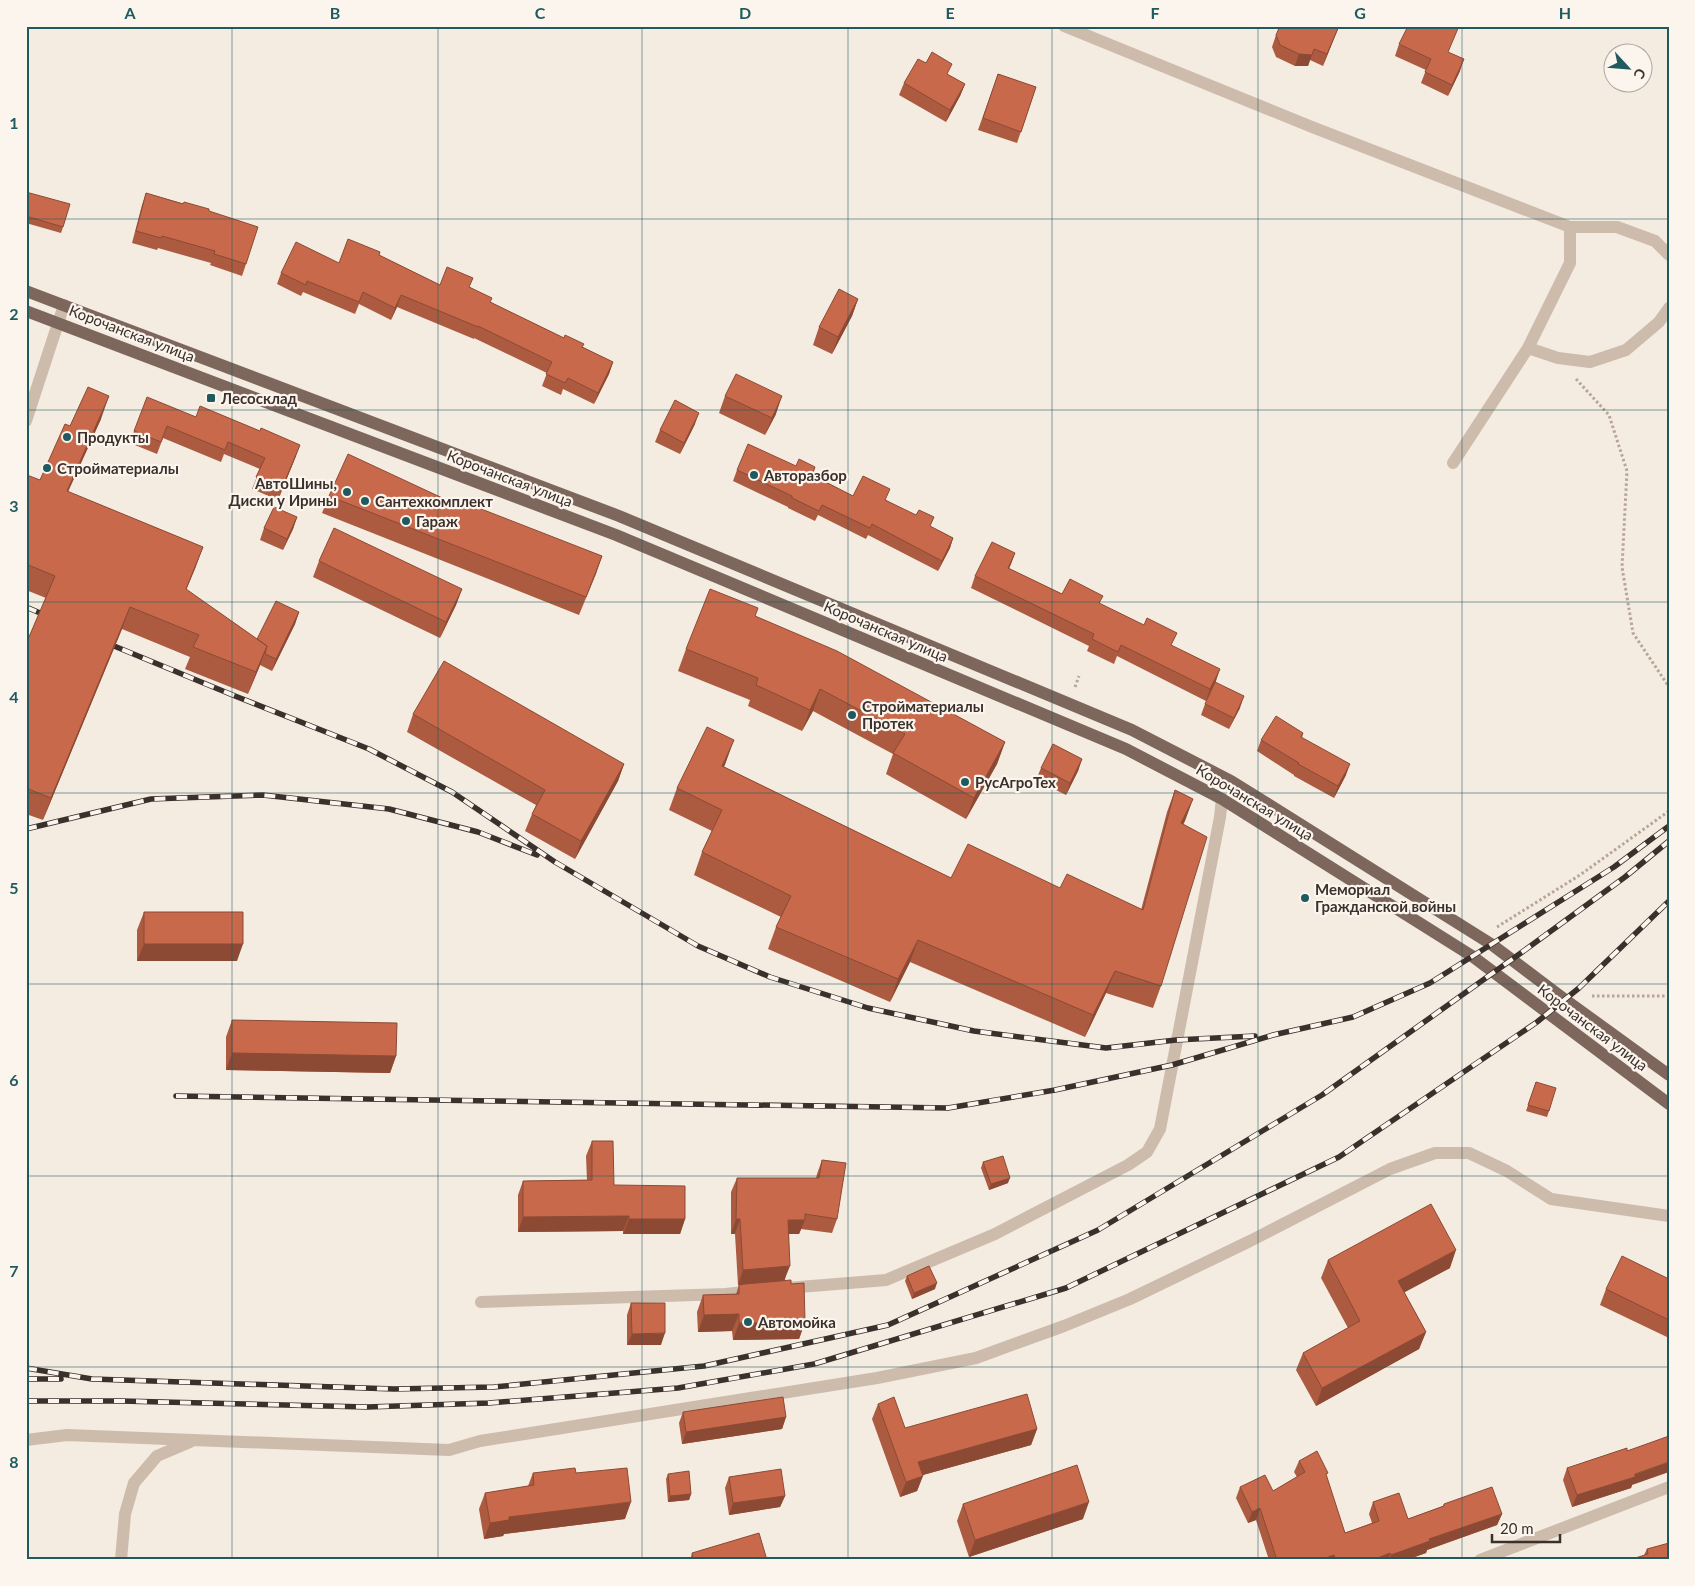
<svg xmlns="http://www.w3.org/2000/svg" width="1695" height="1586" viewBox="0 0 1695 1586" font-family="Lato,sans-serif">
<style>
.lines{fill:none;stroke-linecap:round;stroke-linejoin:round}
.path{stroke:#b9a596;stroke-width:3;stroke-dasharray:2.5 2.5;stroke-linecap:butt}
.minor{stroke:#cdbbac;stroke-width:12}
.major{stroke:#7d675c;stroke-width:12}
.rail-casing{stroke:#3b302b;stroke-width:5.5}
.rail{stroke:#fbf5ee;stroke-width:4;stroke-dasharray:11;stroke-linecap:butt}
.wall{fill:#ac5a40}
.shaded-wall{fill:#8c4a34}
.building{fill:#c8694b;stroke:#8c4a34}
.grid{fill:none;stroke:#1f5a5e;stroke-width:1;stroke-opacity:0.55}
.poi-dot{fill:#1f5a5e;stroke:#fbf5ee;stroke-width:2}
.labels{text-anchor:middle;dominant-baseline:central;stroke-width:4.5;stroke-linejoin:round;paint-order:stroke}
.street-label{font-size:15px;fill:#3b302b;stroke:#fbf5ee}
.poi-label{font-size:15px;font-weight:bold;fill:#3b302b;stroke:#fbf5ee;text-anchor:start}
.neatline{fill:none;stroke:#1f5a5e;stroke-width:2}
.grid-label{font-size:16px;text-anchor:middle;font-weight:bold;fill:#1f5a5e}
</style>
<rect width="100%" height="100%" fill="#f4ebe1"/>
<g class="lines">
<path class="path" d="M1576,379L1609,415L1627,471L1622,567L1633,633L1669,687
M1075,687L1079,676
M1497,927L1580,875L1669,811
M1592,996H1669"/>
<path class="minor" d="M1064,26L1312,127L1570,227H1617L1655,241L1669,255
M1528,348L1558,358L1590,362L1626,350L1659,322L1669,308
M26,421L64,305
M1453,463L1528,348L1570,263V227
M787,1288L886,1280L995,1234L1128,1165L1147,1152L1160,1129L1220,817L1222,799
M481,1302L726,1294L753,1291
M26,1440L67,1435L449,1450L480,1441L877,1378L976,1358L1064,1326L1130,1299L1250,1241L1390,1169L1435,1153H1469L1507,1171L1551,1199L1669,1216
M121,1560L125,1514L134,1483L157,1456L190,1442
M1480,1560L1669,1487"/>
<path class="major" d="M26,291L619,516L1132,730L1231,781L1491,944L1564,999L1669,1075
M26,311L616,535L1126,749L1222,799L1472,956L1669,1104"/>
<defs>
<path id="rail" d="M26,607L52,618
M102,641L235,696L369,749L452,792L555,862L698,946L770,977L868,1008L974,1031L1106,1048L1176,1040L1255,1036
M26,829L151,799L263,795L389,809L478,832L537,855
M176,1096L948,1108L1055,1090L1172,1065L1273,1035L1353,1017L1430,983L1614,867L1669,826
M26,1368L92,1379L394,1389L494,1387L704,1366L888,1325L1098,1230L1322,1095L1525,950L1625,877L1669,841
M26,1379H61
M26,1401H121L367,1407L489,1403L678,1388L814,1364L1066,1288L1339,1157L1537,1022L1579,988L1669,901"/>
</defs>
<use href="#rail" class="rail-casing"/>
<use href="#rail" class="rail"/>
</g>
<path class="wall" d="M1339,26L1323,66L1310,60L1308,66H1295L1276,57L1272,47L1276,35Z
M1399,44L1460,71L1448,96L1421,83L1426,70L1395,56Z
M998,74L1036,87L1017,143L978,130Z
M948,75L965,84L960,96L946,122L899,95L904,83Z
M26,192L63,227L61,233L26,223Z
M146,193L209,211L246,264L242,276L210,265L211,263L158,248L157,250L132,243L142,205Z
M379,255L440,285L470,287L490,302L613,362L609,374L594,404L563,389L561,395L542,386L547,373L474,338V339L397,307L391,320L359,304L355,314L303,292L301,296L277,284L281,273L339,263Z
M858,299L852,316L832,354L813,345L819,327Z
M725,396L776,414L765,435L719,413Z
M196,417L260,431L296,456L278,500L252,489L260,469L224,454L221,462L163,438L157,454L130,443L134,431Z
M101,419L68,492L203,547L186,590L257,639L299,612L295,624L272,671L260,665L248,694L185,669L190,657L122,629L43,820L26,814V644L46,598L26,590V477L40,480L70,426Z
M695,424L680,454L655,442L660,430Z
M796,466L815,467L812,476L853,496L886,500L931,527L953,538L950,548L938,571L868,535L866,539L818,515L815,521L788,508V507L733,481L737,470Z
M329,496L451,502L602,556L579,615L322,513Z
M297,517L293,529L283,550L260,540L264,528Z
M1015,553L1009,569L1062,594L1100,604L1172,646L1216,681L1206,701L1117,656L1114,664L1087,651L1089,646L971,588L975,576Z
M319,561L462,589L456,605L440,638L313,577Z
M755,616L1005,742L997,764L966,819L886,774L893,754L813,711L802,731L748,706L750,700L678,671L686,649Z
M1205,704L1240,708L1229,729L1201,715Z
M413,714L624,764L618,781L575,859L525,831L532,814L536,805L407,732Z
M1303,733L1302,738L1346,775L1334,798L1294,776V775L1257,751L1261,740Z
M1082,759L1078,771L1066,795L1036,780L1041,768Z
M726,762L724,767L951,878L1060,888L1141,910L1167,812L1175,790L1193,799L1183,824L1161,986L1153,1008L1106,993L1085,1037L910,962L890,1002L768,949L776,927L781,917L694,875L702,852L712,831L669,810L677,788Z
M144,912L237,961H137V930Z
M232,1020L396,1056L390,1073L226,1070V1037Z
M1536,1082L1549,1111L1547,1117L1526,1111Z
M592,1141L614,1185L685,1219L680,1234H623V1231L518,1232V1195L523,1181L587,1180L586,1156Z
M822,1160L837,1219L832,1233L801,1229L799,1234H789L785,1280L791,1284L805,1322L799,1339L733,1340L732,1331L698,1332L697,1312L703,1295L736,1294L739,1285L742,1284L738,1285L735,1234H731V1192L737,1178H816L817,1174Z
M983,1162L1008,1183L989,1190L981,1168Z
M1328,1260L1450,1268L1404,1292L1426,1332L1419,1349L1316,1406L1296,1370L1303,1353L1348,1328L1321,1278Z
M907,1276L935,1289L912,1299L905,1281Z
M1669,1279V1338L1600,1305L1606,1289Z
M631,1303L661,1345H627V1315Z
M878,1404L905,1428L1037,1429L1031,1445L923,1475L917,1491L900,1497L872,1419Z
M683,1412L786,1417L782,1429L682,1444L679,1423Z
M1299,1461L1326,1476L1345,1533L1372,1523L1369,1514L1373,1502L1408,1519L1443,1506L1444,1504L1502,1514L1497,1525L1427,1550L1426,1553L1406,1560H1269L1256,1520L1248,1523L1236,1498L1240,1487L1273,1491L1297,1477L1294,1472Z
M1567,1468L1632,1485L1631,1488L1572,1507L1563,1480Z
M533,1473H576L625,1519L504,1534L503,1536L484,1539L479,1509L485,1493L528,1486Z
M668,1474L691,1494L689,1500L668,1502L666,1479Z
M729,1477L785,1496L780,1507L729,1515L725,1488Z
M963,1504L1083,1519L969,1557L957,1521Z
M1647,1549L1669,1560L1644,1555Z
M692,1553L767,1560H690Z"/>
<path class="shaded-wall" d="M1339,26L1323,66L1327,54Z
M1314,49L1308,66H1295L1299,54Z
M1464,59L1460,71L1448,96L1452,85Z
M965,84L960,96L946,122L950,110Z
M401,295L397,307L391,320L395,308Z
M858,299L852,316L832,354L838,337Z
M613,362L609,374L594,404L598,393Z
M109,396L101,419L58,513L67,491Z
M782,396L776,414L765,435L772,418Z
M699,413L695,424L680,454L684,443Z
M300,445L296,456L278,500L282,488Z
M297,517L293,529L283,550L287,539Z
M953,538L950,548L938,571L942,561Z
M203,547L195,569L177,611L186,589Z
M1015,553L1011,564L1003,580L1008,568Z
M602,556L596,574L579,615L586,597Z
M462,589L456,605L440,638L446,622Z
M130,607L122,629L43,820L51,798Z
M299,612L295,624L272,671L276,659Z
M267,646L259,668L248,694L256,672Z
M1220,669L1216,681L1206,701L1210,689Z
M820,689L813,711L802,731L810,710Z
M1244,696L1240,708L1229,729Z
M734,740L726,762L714,788L722,766Z
M1005,742L997,764L966,819L974,798Z
M1082,759L1078,771L1066,795L1070,783Z
M624,764L618,781L575,859L581,841Z
M1350,764L1346,775L1334,798L1338,786Z
M1193,799L1185,821L1173,845L1181,823Z
M918,940L910,962L890,1002L898,979Z
M144,944H243L237,961H137Z
M1115,971L1106,993L1085,1037L1093,1015Z
M232,1053L396,1056L390,1073L226,1070Z
M1010,1178L1008,1183L989,1190L991,1184Z
M629,1216L623,1231L518,1232L523,1217Z
M629,1219H685L680,1234H623Z
M736,1219H740L735,1234H731Z
M788,1220H805L799,1234H783Z
M1456,1250L1450,1268L1392,1299L1398,1281Z
M790,1266L784,1281L738,1285L743,1270Z
M937,1283L935,1289L912,1299L914,1293Z
M739,1314L732,1331L698,1332L704,1315Z
M805,1322L799,1339L733,1340L739,1323Z
M1426,1332L1419,1349L1316,1406L1322,1388Z
M665,1333L661,1345H627L632,1334Z
M786,1417L782,1429L682,1444L686,1432Z
M1037,1429L1031,1445L912,1478L918,1462Z
M1669,1462V1472L1632,1485L1631,1488L1572,1507L1577,1495Z
M923,1476L917,1491L900,1497L906,1482Z
M691,1494L689,1500L668,1502L670,1496Z
M785,1496L780,1507L729,1515L733,1503Z
M631,1502L625,1519L504,1534L503,1536L484,1539L490,1523L509,1517Z
M1089,1502L1083,1519L969,1557L975,1540Z
M1260,1508L1256,1520L1248,1523L1252,1512Z
M1502,1514L1497,1525L1427,1550L1426,1553L1406,1560H1389L1391,1555L1429,1539Z
M1390,1553L1388,1560H1373Z
M1334,1555L1333,1560H1320Z"/>
<path class="building" d="M1280,26H1339L1327,54L1314,49L1312,55L1299,54L1280,45L1276,35Z
M1408,26H1459L1448,52L1464,59L1452,85L1425,72L1431,59L1399,44Z
M932,52L952,64L947,74L965,84L950,110L904,83L918,59L926,63Z
M998,74L1036,87L1021,132L983,118Z
M26,192L70,204L63,227L26,216Z
M146,193L183,204L184,202L209,209V211L258,227L246,264L214,254L215,251L162,236L161,238L136,231Z
M348,239L380,252L379,255L440,285L447,267L473,278L469,287L492,298L490,302L564,338L565,335L584,344L582,347L613,362L598,393L568,378L565,383L546,374L552,362L478,326V327L401,295L395,308L363,292L359,302L307,281L306,285L281,273L296,242L339,263Z
M839,289L858,299L838,337L819,327Z
M736,374L782,396L772,418L725,396Z
M88,387L109,396L67,491L203,547L186,589L267,646L256,672L193,647L199,635L130,607L51,798L26,788V644L55,576L26,564V477L27,475L40,480L65,424L70,426Z
M147,397L196,417L200,406L260,431L261,428L300,445L282,488L256,477L265,458L228,442L225,450L167,426L161,442L134,431Z
M675,400L699,413L684,443L660,430Z
M748,444L796,466L799,459L815,467L812,475L853,496L863,476L890,489L885,500L916,515L919,510L934,517L930,526L953,538L942,561L872,524L870,528L822,505L819,511L792,498V496L737,470Z
M348,454L451,502L453,498L602,556L586,597L329,496Z
M274,507L297,517L287,539L264,528Z
M334,528L462,589L446,622L319,561Z
M992,542L1015,553L1008,568L1062,594L1070,579L1103,596L1099,603L1144,625L1147,618L1177,633L1171,645L1220,669L1210,689L1121,645L1118,652L1092,639L1094,634L975,576Z
M710,589L758,608L755,616L837,651L1005,742L974,798L893,753L905,734L820,689L810,710L756,685L758,678L686,649Z
M276,601L299,612L276,659L265,654L267,646L257,639Z
M444,661L624,764L581,841L532,814L545,790L413,714Z
M1215,682L1244,696L1234,718L1205,704Z
M1276,716L1303,733L1301,737L1350,764L1338,786L1298,764L1299,763L1261,740Z
M707,727L734,740L722,766L951,878L968,844L1060,888L1067,874L1143,910L1175,790L1193,799L1181,823L1207,837L1161,986L1115,971L1093,1015L918,940L898,979L776,927L791,896L702,852L722,810L677,788Z
M1053,744L1082,759L1070,783L1041,768Z
M144,912H243V944H144Z
M232,1020L397,1023L396,1056L232,1053Z
M1536,1082L1556,1088L1549,1111L1528,1105Z
M592,1141H613L614,1185L685,1186V1219H629V1216L523,1217V1181L592,1180Z
M1003,1156L1010,1178L991,1184L983,1162Z
M822,1160L846,1163L837,1219L805,1214V1220H788L790,1266L743,1270L740,1219H736L737,1178H819Z
M1431,1204L1456,1250L1398,1281L1426,1332L1322,1388L1303,1353L1360,1321L1328,1260Z
M1622,1256L1669,1279V1320L1606,1289Z
M929,1266L937,1283L914,1293L907,1276Z
M791,1280V1284L804,1283L805,1322L739,1323V1314L704,1315L703,1295L739,1294V1285L745,1284Z
M631,1303H665V1333L632,1334Z
M1027,1394L1037,1429L918,1462L923,1476L906,1482L878,1404L894,1397L905,1428Z
M783,1397L786,1417L686,1432L683,1412Z
M1669,1436V1462L1635,1474V1477L1577,1495L1567,1468L1627,1448V1451Z
M1317,1451L1328,1473L1326,1474L1345,1533L1379,1521L1373,1502L1399,1493L1408,1519L1444,1506V1504L1492,1487L1502,1514L1429,1539L1430,1541L1391,1555L1390,1553L1373,1560H1336L1334,1555L1320,1560H1277L1260,1508L1252,1512L1240,1487L1265,1475L1273,1491L1305,1472L1299,1461Z
M1077,1465L1089,1502L975,1540L963,1504Z
M575,1468L576,1473L627,1468L631,1502L509,1517V1520L490,1523L485,1493L534,1485L533,1473Z
M781,1469L785,1496L733,1503L729,1477Z
M689,1471L691,1494L670,1496L668,1474Z
M759,1533L767,1560H694L692,1553Z
M1669,1543V1560H1629L1648,1554L1647,1549Z"/>
<path class="grid" d="M232,26V1560M438,26V1560M642,26V1560M848,26V1560M1052,26V1560M1258,26V1560M1462,26V1560M26,219H1669M26,410H1669M26,602H1669M26,793H1669M26,984H1669M26,1176H1669M26,1367H1669"/>
<g class="poi-dot">
<rect x="206" y="393" width="10" height="10" rx="2.5"/>
<circle cx="67" cy="437" r="5"/>
<circle cx="47" cy="468" r="5"/>
<circle cx="754" cy="475" r="5"/>
<circle cx="347" cy="492" r="5"/>
<circle cx="365" cy="501" r="5"/>
<circle cx="406" cy="521" r="5"/>
<circle cx="852" cy="715" r="5"/>
<circle cx="965" cy="782" r="5"/>
<circle cx="1305" cy="898" r="5"/>
<circle cx="748" cy="1322" r="5"/>
</g>
<g class="labels">
<g class="street-label">
<text transform="translate(132 333) rotate(21)">Корочанская улица</text>
<text transform="translate(510 478) rotate(21)">Корочанская улица</text>
<text transform="translate(886 631) rotate(23)">Корочанская улица</text>
<text transform="translate(1255 802) rotate(31)">Корочанская улица</text>
<text transform="translate(1593 1027) rotate(37)">Корочанская улица</text>
</g>
<g class="poi-label">
<text x="221" y="398">Лесосклад</text>
<text x="77" y="437">Продукты</text>
<text x="57" y="468">Стройматериалы</text>
<text x="764" y="475">Авторазбор</text>
<text x="337" y="483" text-anchor="end">АвтоШины,<tspan x="337" dy="17">Диски у Ирины</tspan></text>
<text x="375" y="501">Сантехкомплект</text>
<text x="416" y="521">Гараж</text>
<text x="862" y="706">Стройматериалы<tspan x="862" dy="17">Протек</tspan></text>
<text x="975" y="782">РусАгроТех</text>
<text x="1315" y="889">Мемориал<tspan x="1315" dy="17">Гражданской войны</tspan></text>
<text x="758" y="1322">Автомойка</text>
</g>
</g>
<rect width="1695" height="1586" fill="none" stroke="#fbf5ee" stroke-width="55"/>
<g transform="translate(1628 68) rotate(116)"><circle r="24" fill="#fbf5ee" stroke="#aea6a0"/>
<path d="M0-4L9 19L0 12L-9 19Z" fill="#1f5a5e"/>
<text y="-8" font-size="14" font-weight="bold" text-anchor="middle" fill="#3b302b">С</text>
</g>
<path d="M1492 1534v8h68v-8" fill="none" stroke="#3b302b" stroke-width="2.5"/>
<text x="1500" y="1534" font-size="15" fill="#3b302b" stroke="#fbf5ee" stroke-width="4" paint-order="stroke">20 m</text>
<rect x="28" y="28" width="1640" height="1530" class="neatline"/>
<g class="grid-label">
<text x="130" y="19">A</text>
<text x="335" y="19">B</text>
<text x="540" y="19">C</text>
<text x="745" y="19">D</text>
<text x="950" y="19">E</text>
<text x="1155" y="19">F</text>
<text x="1360" y="19">G</text>
<text x="1565" y="19">H</text>
<text x="14" y="129">1</text>
<text x="14" y="320">2</text>
<text x="14" y="512">3</text>
<text x="14" y="703">4</text>
<text x="14" y="894">5</text>
<text x="14" y="1086">6</text>
<text x="14" y="1277">7</text>
<text x="14" y="1468">8</text>
</g>
</svg>
